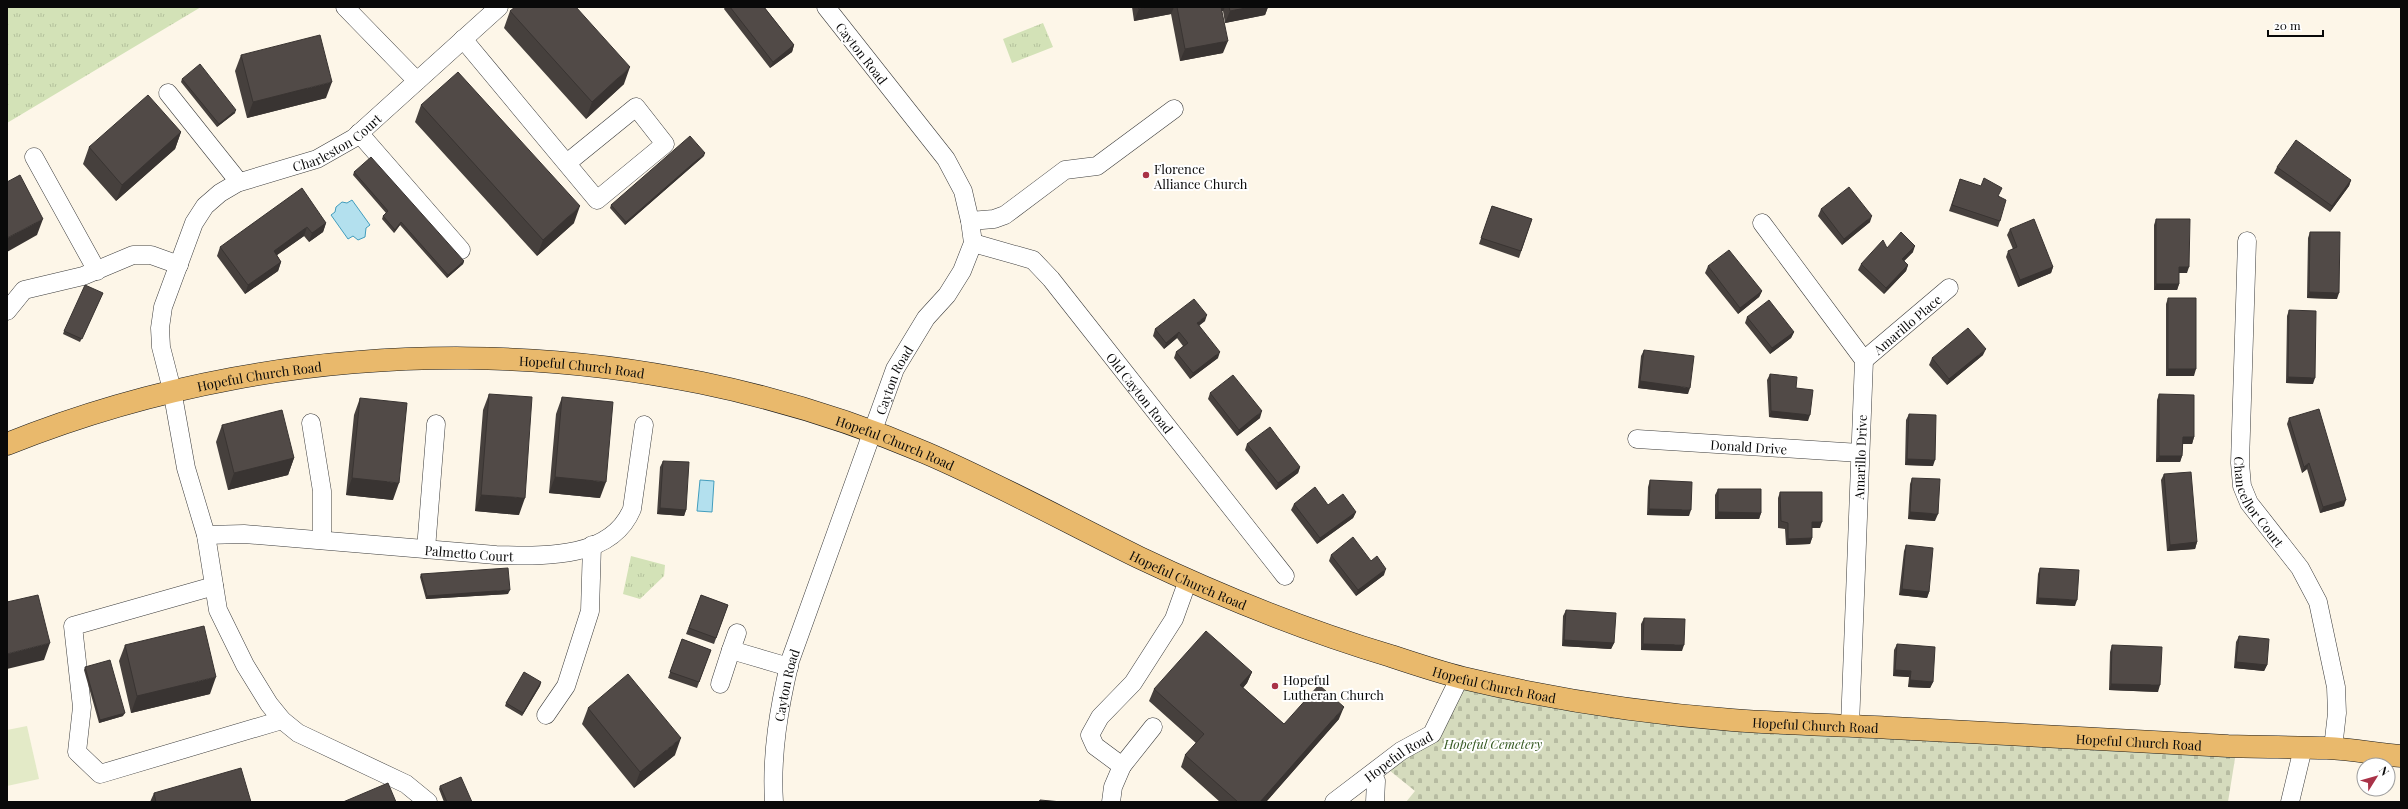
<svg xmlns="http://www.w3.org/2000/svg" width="2408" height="809" viewBox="0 0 2408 809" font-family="'Playfair Display',serif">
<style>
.grass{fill:url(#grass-tufts)}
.cemetery{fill:url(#cemetery-stones)}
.pitch{fill:#e3eac7}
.water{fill:#b3e0ee;stroke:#429dbd}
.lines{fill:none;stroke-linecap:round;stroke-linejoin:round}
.minor-casing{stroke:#3c3c3c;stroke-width:19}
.major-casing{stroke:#1a1a1a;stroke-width:23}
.minor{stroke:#fff;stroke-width:18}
.major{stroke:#e9b96c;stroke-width:22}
.wall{fill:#46403d}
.shaded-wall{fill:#393432}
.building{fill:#514a47;stroke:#393432}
.poi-dot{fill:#a93248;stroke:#fff;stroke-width:1.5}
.labels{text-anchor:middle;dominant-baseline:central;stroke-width:4;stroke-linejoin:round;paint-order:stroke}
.street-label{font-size:13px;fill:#090909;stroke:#fff}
.poi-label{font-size:13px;fill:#090909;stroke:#fff;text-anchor:start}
.park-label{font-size:13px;font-style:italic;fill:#355922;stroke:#fff}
</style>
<defs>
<pattern id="grass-tufts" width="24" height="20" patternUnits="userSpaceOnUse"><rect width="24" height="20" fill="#d3e2b7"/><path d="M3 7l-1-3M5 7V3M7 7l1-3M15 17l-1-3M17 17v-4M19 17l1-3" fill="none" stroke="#b4c19c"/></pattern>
<pattern id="cemetery-stones" width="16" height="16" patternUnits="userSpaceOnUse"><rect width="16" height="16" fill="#d5dbbd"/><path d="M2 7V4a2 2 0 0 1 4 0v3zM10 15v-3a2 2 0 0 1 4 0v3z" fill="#b6bba1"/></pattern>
</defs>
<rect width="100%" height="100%" fill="#fdf6e8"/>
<path class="grass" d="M7,7H201L7,123Z
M1043,23L1053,47L1012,63L1003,39Z
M631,556L665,565L664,576L640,599L623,594Z"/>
<path class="cemetery" d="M1460,677L1567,699L2237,746L2228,802H1406L1415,791L1384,766L1432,734Z"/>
<path class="pitch" d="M27,726L39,779L7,786V730Z"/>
<path class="water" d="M352,200L370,225L366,228L365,237L358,240L353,236L348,239L331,215L335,212L336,207L342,202L347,203Z
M700,480L714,481L712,512L697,511Z"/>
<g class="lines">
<defs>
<g id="minor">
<path d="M345,7L417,81"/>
<path d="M463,39L597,200L665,144L636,107L567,163"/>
<path d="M168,93L239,182"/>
<path d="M359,133L461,250"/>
<path d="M34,157L97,271"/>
<path d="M970,221L994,219L1005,215L1065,170L1097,166L1174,109"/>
<path d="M1762,223L1864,360L1850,726"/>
<path id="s1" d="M2247,241L2240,463L2242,486L2249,503L2300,568L2318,602L2336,687L2337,713L2333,748"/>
<path id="s2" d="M973,243L1033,260L1051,279L1285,576"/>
<path d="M7,311L24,290L83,276L133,255H151L179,265"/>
<path id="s3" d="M1864,360L1949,288"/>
<path d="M311,423L322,491V540"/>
<path id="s4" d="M1637,439L1860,453"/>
<path id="s5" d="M206,535L244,534L496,555C542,556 611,560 632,509L644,425"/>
<path d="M426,549L436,424"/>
<path d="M214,586L73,626L82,707L77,752L100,774L282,720"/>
<path d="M737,633L731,650L789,667"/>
<path d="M720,684L731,650"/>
<path d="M546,715L566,686L590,611L592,545"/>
<path d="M1122,766L1153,727"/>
<path d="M1372,774L1376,781L1375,802"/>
<path id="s6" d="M428,802L406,784L298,733L282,720L269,704L245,665L218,610L206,535L186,468L172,390L161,347L160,328L163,307L194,223L205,206L220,193L237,183L317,159L354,138L499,7"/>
<path id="s7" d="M774,802C771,754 779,708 790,661L895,369L926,318L947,295L962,271L973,243L970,221L963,191L946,159L826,7"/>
<path d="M1111,802L1113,787L1122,766L1095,746L1090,735L1100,717L1133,683L1174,619L1188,580"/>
<path id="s8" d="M1334,802L1401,751L1432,734L1460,677"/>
<path d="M2290,802L2303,748"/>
</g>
<g id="major">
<path id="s9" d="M7,444C299,327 636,329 926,453C998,484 1067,522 1138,557C1220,596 1304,630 1391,656C1415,664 1439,672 1463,678C1551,699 1642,713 1732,720C1786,724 1840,725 1893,728C2005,734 2116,740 2228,746C2261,747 2294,747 2327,748C2352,749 2376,754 2401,756"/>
</g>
</defs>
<use href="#minor" class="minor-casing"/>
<use href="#major" class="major-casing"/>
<use href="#minor" class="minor"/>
<use href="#major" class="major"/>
</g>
<path class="wall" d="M725,7H764L794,45L792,52L770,68L724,9Z
M1132,7H1268L1265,15L1225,23L1223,11H1222L1223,53L1180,61L1171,14L1134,21Z
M510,11L624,84L586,119L504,28Z
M241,55L326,98L247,118L235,71Z
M182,79L235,113L217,127L181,82Z
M421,105L574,223L537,256L415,122Z
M181,132L175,149L116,201L83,164L89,147Z
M704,156L625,225L610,208L611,205Z
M2277,167L2351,180L2349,186L2330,212L2274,173Z
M354,172L464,261L463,264L447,278L400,225L394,233L382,219L383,216L386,213L353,175Z
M1960,179L1999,196L2000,221L1998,227L1949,211Z
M1492,206L1532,219L1519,258L1479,244Z
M1821,209L1870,222L1842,245L1818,216Z
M2156,219L2187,273H2179V284L2177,290H2154V225Z
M326,223L323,232L309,242L304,236L277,255L281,262L278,271L245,294L217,256L220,247Z
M2010,229L2053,267L2051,273L2018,287L2006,257L2008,251L2013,249L2007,235Z
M2310,232L2337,299L2307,298L2308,238Z
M1887,248L1913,252L1904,261L1908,265L1906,271L1884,294L1858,270L1861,264Z
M1708,266L1762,291L1759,297L1738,314L1705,273Z
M103,293L80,342L63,334L64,331Z
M2168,298L2194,376H2166V304Z
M2289,310L2313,384L2286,383L2287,316Z
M1747,317L1794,332L1791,338L1770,354L1745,323Z
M1205,321L1199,325L1218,358L1190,379L1174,358L1176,352L1183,346L1177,338L1164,349L1153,336L1155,329Z
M1644,350L1688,394L1638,388L1641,356Z
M1983,355L1947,385L1929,365L1932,358Z
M1770,374L1796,388L1808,421L1769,417L1767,380Z
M1210,393L1260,418L1237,436L1208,399Z
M489,394L519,515L475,511L483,410Z
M2159,394L2194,437L2192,444H2183L2182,456L2180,462H2156L2157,400Z
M562,397L600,498L549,493L556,414Z
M360,398L393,500L346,495L354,415Z
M1909,414L1933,466L1905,465L1906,420Z
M2289,418L2344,506L2320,513L2307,469L2302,473L2287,424Z
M222,425L294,458L288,475L228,490L216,442Z
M1247,444L1300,467L1298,473L1276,490L1245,450Z
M663,461L686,510L684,516L657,514L660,467Z
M2164,474L2197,542L2195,549L2167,551L2161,480Z
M1912,478L1935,521L1908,519L1910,484Z
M1650,480L1689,516L1647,515L1648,487Z
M1718,489L1761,513L1759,519H1715V495Z
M1780,492L1820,528H1812V538L1810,544L1786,545L1785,529L1778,528V498Z
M1294,504L1328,505L1356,512L1353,518L1317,544L1291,510Z
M1906,545L1929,592L1927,598L1899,595L1904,551Z
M1331,555L1371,561L1384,575L1356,596L1329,561Z
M2040,568L2075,606L2036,604L2038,574Z
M421,574L508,594L426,599L420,577Z
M701,595L728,605L714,644L686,634Z
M1566,610L1614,643L1611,649L1562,646L1563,616Z
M1644,618L1682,651L1641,650V624Z
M2239,636L2267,665L2264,671L2234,668L2236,642Z
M682,639L711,650L697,688L668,678Z
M1897,644L1933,682L1930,688L1908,687L1909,677L1893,676L1894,650Z
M125,645L210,694L131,713L119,661Z
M2112,645L2158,692L2109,690L2110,652Z
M85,667L123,716L99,723L84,670Z
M1252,672L1247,683L1243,688L1284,724L1339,719L1266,802H1220L1181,767L1185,755L1196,743L1149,701L1154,689Z
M541,682L540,686L522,716L505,706L506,703Z
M588,708L675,755L634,788L582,724Z
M440,786L472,802H444L439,789Z
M154,793L251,802H150Z"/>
<path class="shaded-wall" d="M1150,7H1174L1171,14L1134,21L1139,9Z
M1218,7H1225L1223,11L1216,12Z
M1251,7H1268L1265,15L1225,23L1230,11Z
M1228,41L1223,53L1180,61L1185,49Z
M794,45L792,52L770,68L773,62Z
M630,67L624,84L586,119L592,102Z
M332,82L326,98L247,118L253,102Z
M236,110L235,113L217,127L219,124Z
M181,132L175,149L116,201L122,185Z
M705,153L704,156L625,225L626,222Z
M2351,180L2349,186L2330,212L2332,206Z
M580,206L574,223L537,256L543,240Z
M1872,216L1870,222L1842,245L1844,239Z
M43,219L37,235L7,252V238Z
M401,222L400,225L394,233L395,230Z
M326,223L323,232L309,242L312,233Z
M307,227L304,236L270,260L274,251Z
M1915,246L1913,252L1900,265L1902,259Z
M464,261L463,264L447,278L448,275Z
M281,262L278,271L245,294L248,285Z
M1908,265L1906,271L1884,294L1886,288Z
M2053,267L2051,273L2018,287L2020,280Z
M2179,267H2189L2187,273H2177Z
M2156,284H2179L2177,290H2154Z
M1762,291L1759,297L1738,314L1740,308Z
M2309,292L2339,293L2337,299L2307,298Z
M1207,315L1205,321L1195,329L1197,323Z
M1179,332L1177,338L1164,349L1166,343Z
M1794,332L1791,338L1770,354L1772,348Z
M1986,349L1983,355L1947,385L1949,379Z
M1220,352L1218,358L1190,379L1193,373Z
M2168,369H2196L2194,376H2166Z
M2288,377L2315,378L2313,384L2286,383Z
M1640,381L1690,388L1688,394L1638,388Z
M1262,411L1260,418L1237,436L1239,430Z
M1771,411L1810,415L1808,421L1769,417Z
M2183,437H2194L2192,444H2180Z
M2159,456H2182L2180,462H2156Z
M294,458L288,475L228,490L234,473Z
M1907,459L1935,460L1933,466L1905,465Z
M2309,463L2307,469L2302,473L2304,467Z
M1300,467L1298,473L1276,490L1278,483Z
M555,477L606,482L600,498L549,493Z
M352,478L399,483L393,500L346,495Z
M481,495L525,498L519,515L475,511Z
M2346,500L2344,506L2320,513L2323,507Z
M660,508L686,510L684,516L657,514Z
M1649,509L1691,510L1689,516L1647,515Z
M1356,512L1353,518L1317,544L1320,538Z
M1718,512L1761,513L1759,519H1715Z
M1910,512L1938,514L1935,521L1908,519Z
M1812,522H1822L1820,528H1809Z
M1812,538L1810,544L1786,545L1788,539Z
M2197,542L2195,549L2167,551L2170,545Z
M1386,569L1384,575L1356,596L1358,590Z
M1902,589L1929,592L1927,598L1899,595Z
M510,590L508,594L426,599L427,596Z
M2038,598L2077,600L2075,606L2036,604Z
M1564,640L1614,643L1611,649L1562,646Z
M50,643L44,660L7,669V654Z
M1643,644L1684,645L1682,651L1641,650Z
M2236,662L2267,665L2264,671L2234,668Z
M1895,670L1911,671L1909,677L1893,676Z
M1252,672L1247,683L1235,697L1240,685Z
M216,677L210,694L131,713L137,696Z
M1910,680L1933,682L1930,688L1908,687Z
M541,682L540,686L522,716L523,713Z
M2111,684L2160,685L2158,692L2109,690Z
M1344,707L1339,719L1266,802H1260Z
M125,713L123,716L99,723L100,720Z
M681,738L675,755L634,788L640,772Z"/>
<path class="building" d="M515,7H576L630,67L592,102L510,11Z
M730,7H764L794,45L773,62Z
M1138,7H1150L1139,9Z
M1177,7H1221L1228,41L1185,49Z
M1229,7H1251L1230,11Z
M320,35L332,82L253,102L241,55Z
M200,64L236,110L219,124L182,79Z
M458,72L580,206L543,240L421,105Z
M148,95L181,132L122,185L89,147Z
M690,136L705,153L626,222L611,205Z
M2296,140L2351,180L2332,206L2277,167Z
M371,157L464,261L448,275L401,222L395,230L383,216L388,211L354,172Z
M20,175L43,219L7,238V182Z
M1984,178L2002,188L1998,196L2006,200L2000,221L1952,205L1960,179L1981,186Z
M1849,187L1872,216L1844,239L1821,209Z
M302,188L326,223L312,233L307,227L274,251L281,262L248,285L220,247Z
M1492,206L1532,219L1521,251L1481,238Z
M2034,219L2053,267L2020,280L2008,251L2017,247L2010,229Z
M2156,219H2190L2189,267H2179V284H2156Z
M1901,232L1915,246L1902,259L1908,265L1886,288L1861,264L1883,240L1887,248Z
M2310,232H2340L2339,293L2309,292Z
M1729,250L1762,291L1740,308L1708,266Z
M85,285L103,293L82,339L64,331Z
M2168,298H2196V369H2168Z
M1194,299L1207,315L1197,323L1220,352L1193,373L1176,352L1188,343L1179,332L1166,343L1155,329Z
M1769,300L1794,332L1772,348L1747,317Z
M2289,310L2316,311L2315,378L2288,377Z
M1968,328L1986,349L1949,379L1932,358Z
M1644,350L1694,356L1690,388L1640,381Z
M1770,374L1797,377L1796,388L1813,390L1810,415L1771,411Z
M1233,375L1262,411L1239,430L1210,393Z
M489,394L532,397L525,498L481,495Z
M2159,394L2194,395V437H2183L2182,456H2159Z
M562,397L613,402L606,482L555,477Z
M360,398L407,403L399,483L352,478Z
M2319,409L2346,500L2323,507L2309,463L2304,467L2289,418Z
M282,410L294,458L234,473L222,425Z
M1909,414L1936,415L1935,460L1907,459Z
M1270,427L1300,467L1278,483L1247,444Z
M663,461L689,462L686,510L660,508Z
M2191,472L2197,542L2170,545L2164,474Z
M1912,478L1940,479L1938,514L1910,512Z
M1650,480L1692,482L1691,510L1649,509Z
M1315,487L1328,505L1343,494L1356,512L1320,538L1294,504Z
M1718,489H1761V513L1718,512Z
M1780,492H1822V522H1812V538L1788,539V523L1781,521Z
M1353,537L1371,561L1377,556L1386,569L1358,590L1331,555Z
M1906,545L1933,548L1929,592L1902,589Z
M508,568L510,590L427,596L421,574Z
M2040,568L2079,570L2077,600L2038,598Z
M38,595L50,643L7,654V602Z
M701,595L728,605L716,638L689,628Z
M1566,610L1616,613L1614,643L1564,640Z
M1644,618L1685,619L1684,645L1643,644Z
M204,626L216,677L137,696L125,645Z
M1206,631L1252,672L1240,685L1284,724L1319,685L1344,707L1260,802H1238L1185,755L1204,734L1154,689Z
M2239,636L2269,639L2267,665L2236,662Z
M682,639L711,650L699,682L670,672Z
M1897,644L1935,647L1933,682L1910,680L1911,671L1895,670Z
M2112,645L2162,647L2160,685L2111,684Z
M110,660L125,713L100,720L85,667Z
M524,672L541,682L523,713L506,703Z
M628,674L681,738L640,772L588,708Z
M241,768L251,802H156L154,793Z
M461,777L472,802H447L440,786Z
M388,783L396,802H343Z
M1040,800L1062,802H1039Z"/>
<g class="poi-dot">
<circle cx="1146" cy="175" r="4"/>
<circle cx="1275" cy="686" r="4"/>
</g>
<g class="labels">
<g class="street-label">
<text transform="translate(862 53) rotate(52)">Cayton Road</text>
<text stroke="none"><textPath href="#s6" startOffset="864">Charleston Court</textPath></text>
<text stroke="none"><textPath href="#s3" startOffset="56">Amarillo Place</textPath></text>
<text stroke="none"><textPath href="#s9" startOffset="586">Hopeful Church Road</textPath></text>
<text stroke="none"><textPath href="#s9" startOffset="262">Hopeful Church Road</textPath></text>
<text stroke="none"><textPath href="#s7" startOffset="442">Cayton Road</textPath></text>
<text stroke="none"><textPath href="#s2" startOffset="233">Old Cayton Road</textPath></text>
<text stroke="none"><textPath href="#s9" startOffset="910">Hopeful Church Road</textPath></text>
<text stroke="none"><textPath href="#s4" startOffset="112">Donald Drive</textPath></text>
<text transform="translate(1860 457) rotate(-88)">Amarillo Drive</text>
<text stroke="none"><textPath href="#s1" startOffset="266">Chancellor Court</textPath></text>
<text stroke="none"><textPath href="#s5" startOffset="264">Palmetto Court</textPath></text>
<text stroke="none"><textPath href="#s9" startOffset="1234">Hopeful Church Road</textPath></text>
<text stroke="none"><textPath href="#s9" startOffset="1558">Hopeful Church Road</textPath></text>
<text stroke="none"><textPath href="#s7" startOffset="118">Cayton Road</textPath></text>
<text stroke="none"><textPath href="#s9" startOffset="1882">Hopeful Church Road</textPath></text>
<text stroke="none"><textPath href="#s9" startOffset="2206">Hopeful Church Road</textPath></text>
<text stroke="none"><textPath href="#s8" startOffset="79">Hopeful Road</textPath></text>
</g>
<g class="poi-label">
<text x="1154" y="168">Florence<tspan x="1154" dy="15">Alliance Church</tspan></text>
<text x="1283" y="679">Hopeful<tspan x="1283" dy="15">Lutheran Church</tspan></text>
</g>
<g class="park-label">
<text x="1493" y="743">Hopeful Cemetery</text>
</g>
</g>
<rect width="2408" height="809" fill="none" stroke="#090909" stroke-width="16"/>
<g transform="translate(2376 777) rotate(53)"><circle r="19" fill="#ffffff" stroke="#9d9d9d"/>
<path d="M0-3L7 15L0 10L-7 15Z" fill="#a93248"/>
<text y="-6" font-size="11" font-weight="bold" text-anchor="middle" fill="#090909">N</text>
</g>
<path d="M2268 30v6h55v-6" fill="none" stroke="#090909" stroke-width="2"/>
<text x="2274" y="30" font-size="12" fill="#090909" stroke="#ffffff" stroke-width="3" paint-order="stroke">20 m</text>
</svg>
